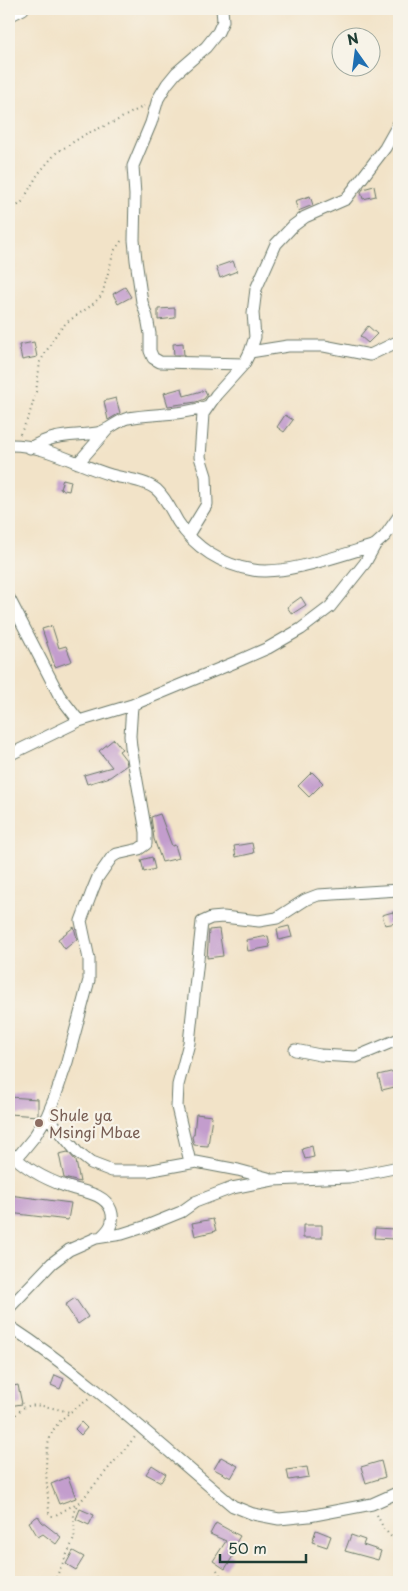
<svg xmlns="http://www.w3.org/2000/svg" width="408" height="1591" viewBox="0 0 408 1591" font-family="'Playpen Sans',sans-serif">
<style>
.building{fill:#c39dcd}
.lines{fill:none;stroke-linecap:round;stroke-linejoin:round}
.minor-casing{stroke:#697768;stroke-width:13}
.path{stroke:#697768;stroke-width:2;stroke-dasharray:1 4;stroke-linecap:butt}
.minor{stroke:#fff;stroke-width:11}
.education-dot{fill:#8d6e63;stroke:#f7f3e8;stroke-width:2}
.labels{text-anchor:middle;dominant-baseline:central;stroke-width:4.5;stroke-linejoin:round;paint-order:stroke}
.education-label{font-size:15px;fill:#785e54;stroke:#f7f3e8;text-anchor:start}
</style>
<rect width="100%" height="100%" fill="#f7f3e8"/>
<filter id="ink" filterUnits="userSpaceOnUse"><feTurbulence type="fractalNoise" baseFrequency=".02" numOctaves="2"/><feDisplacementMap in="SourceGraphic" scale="10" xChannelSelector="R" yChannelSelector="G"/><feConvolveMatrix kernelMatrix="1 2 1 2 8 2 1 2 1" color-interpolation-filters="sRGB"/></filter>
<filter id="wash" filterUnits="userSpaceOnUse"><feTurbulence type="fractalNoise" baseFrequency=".0096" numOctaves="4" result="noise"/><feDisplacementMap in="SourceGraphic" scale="20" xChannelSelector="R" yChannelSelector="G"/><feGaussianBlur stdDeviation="1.12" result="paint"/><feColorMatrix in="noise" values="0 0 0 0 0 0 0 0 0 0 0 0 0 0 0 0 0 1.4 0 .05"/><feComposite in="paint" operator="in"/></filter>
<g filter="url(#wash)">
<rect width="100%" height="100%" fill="#f2e3c8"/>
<g id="blocks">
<path class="building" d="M374,186L376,196L363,199L361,192L363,189Z
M310,196L313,205L298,211L295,201Z
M233,261L237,271L220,278L216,267Z
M125,287L131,297L118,304L113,294Z
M175,308V318L158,320V309Z
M368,326L377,334L368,343L360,336Z
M34,342L37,357L22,360L19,345Z
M183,343L184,355H174L173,344Z
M182,388L184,396L205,390L207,395L204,399L196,402L168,406L164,393Z
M116,398L120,413L108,420L104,401Z
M285,415L293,420L284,432L277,427Z
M63,479L71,481L69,491L60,489Z
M301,597L306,605L292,614L287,607Z
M52,626L59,648L66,646L72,661L55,667L42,629Z
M114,739L122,749L119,751L126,760L127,765L110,777L87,784L84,775L112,767L99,751Z
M312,772L323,783L309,797L298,786Z
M160,814L172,846L175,845L179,858L162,862L154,839L151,817Z
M252,843L254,853L236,857L234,846Z
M152,857L155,869L144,872L141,860Z
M393,912L396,923L385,925L382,915Z
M289,926L292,937L279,940L277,929Z
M74,927L77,939L65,949L58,939Z
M219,929L223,956L207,958L209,930Z
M268,936L270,947L248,951L246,940Z
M399,1070V1086L382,1090L378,1075Z
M9,1097L38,1099V1116L9,1114Z
M196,1114L212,1116L208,1146L194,1145L192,1137L194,1134Z
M312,1146L314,1157L305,1159L302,1149Z
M68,1152L76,1161L80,1182L64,1178L59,1154Z
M9,1195L71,1203L68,1220L9,1213Z
M213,1219L216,1231L195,1236L192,1223Z
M303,1225H322V1238H303Z
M375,1228L394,1229V1239L374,1238Z
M75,1298L88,1317L78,1324L65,1305Z
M55,1375L64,1379L60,1389L51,1385Z
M18,1385L22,1404L9,1406V1387Z
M81,1422L87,1428L81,1435L75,1429Z
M221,1457L238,1466L231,1478L214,1469Z
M381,1461L385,1477L366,1483L361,1467Z
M152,1465L166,1474L161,1482L146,1474Z
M307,1467L309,1477L289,1480L287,1470Z
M68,1477L76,1498L59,1504L51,1484Z
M80,1509L94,1515L89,1525L76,1519Z
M38,1516L42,1522L61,1537L56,1544L43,1534L38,1537L29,1522Z
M216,1523L240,1536L229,1554L233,1556L225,1569L213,1561L226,1541L210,1534Z
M316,1530L331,1536L327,1547L312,1542Z
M351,1535L365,1540L363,1545L381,1551L378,1560L345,1551Z
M73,1551L84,1557L76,1570L66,1564Z"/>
</g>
</g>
<g filter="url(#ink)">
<use href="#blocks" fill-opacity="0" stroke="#697768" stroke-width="1"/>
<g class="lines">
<defs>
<path id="minor" d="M222,9L223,21L218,32L206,47L176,73L167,84L158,99L151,123L133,166L135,195L134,240L136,260L142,302L147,317L150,334V351L153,358L160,362L244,364
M9,16L23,9
M250,352L288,346H324L370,355L399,341
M9,445C44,444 77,465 111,475C125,479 145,480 157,490C166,498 172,512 178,522C195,548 222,565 253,570C284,576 344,554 375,545
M30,448C56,433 70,437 97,433C109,431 116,421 128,418C155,413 181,416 208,406
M78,463L107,430
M188,535L207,504L206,476L200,457L203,414L216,395L244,364L250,352L255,337L253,313L256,289L276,244L293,226L305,217L346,199L385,148L399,123
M9,598L59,695L79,721
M9,755L79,721L132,705L238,661L268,648L301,629L330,607L365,563L375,545L385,536L399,516
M295,1050L320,1055L356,1057L399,1039
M47,1116L77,1152L91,1163L112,1171H147L196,1162L238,1170L268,1178
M9,1152C24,1167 45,1179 65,1186C81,1192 104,1192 111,1210C115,1222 110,1229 101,1237
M16,1159L34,1137L47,1116L55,1097L67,1062L89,980V959L81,921L93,889L98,877L112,857L117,854L139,849L146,844V832L131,747L130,736L132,705
M190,1162L177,1107L178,1085L189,1043L202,922L211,918L223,917L259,921L277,918L305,900L318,895L399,890
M9,1308L52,1263L69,1250L96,1238L122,1234L144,1227L181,1212L195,1202L232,1188L273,1180L349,1177L399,1167
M9,1326C90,1379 159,1444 233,1506L253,1514L279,1519L309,1516L372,1504L399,1492"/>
</defs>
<use href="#minor" class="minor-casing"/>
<path class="path" d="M9,210L16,207L22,202L38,174L56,153L86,134L114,122L144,106
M20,434L29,416L36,392L40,362L57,333L67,322L92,305L102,295L114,251L122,240
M9,1422C13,1417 18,1412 23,1408C35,1401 58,1410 70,1412
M79,1502L54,1516H51L49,1513C48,1487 40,1447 56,1426C65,1414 78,1407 89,1399
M377,1515L384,1529L399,1545
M217,1570L224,1582
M54,1582L74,1539C76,1529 72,1518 75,1508L135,1437"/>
<use href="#minor" class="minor"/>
</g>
</g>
<circle class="education-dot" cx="39" cy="1123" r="5"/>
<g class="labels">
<g class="education-label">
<text x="49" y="1114">Shule ya<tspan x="49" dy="17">Msingi Mbae</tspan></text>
</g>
</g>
<rect width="408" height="1591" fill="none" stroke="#f7f3e8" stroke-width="30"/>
<g transform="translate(356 52) rotate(346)"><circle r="24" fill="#f7f3e8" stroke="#a1aaa0"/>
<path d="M0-4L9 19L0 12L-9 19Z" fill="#1f6fb2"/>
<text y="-8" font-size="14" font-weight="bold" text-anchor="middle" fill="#1f3d34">N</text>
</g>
<path d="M220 1554v8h86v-8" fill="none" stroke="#1f3d34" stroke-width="2.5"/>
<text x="228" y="1554" font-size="15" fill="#1f3d34" stroke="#f7f3e8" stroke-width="4" paint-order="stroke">50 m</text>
</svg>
